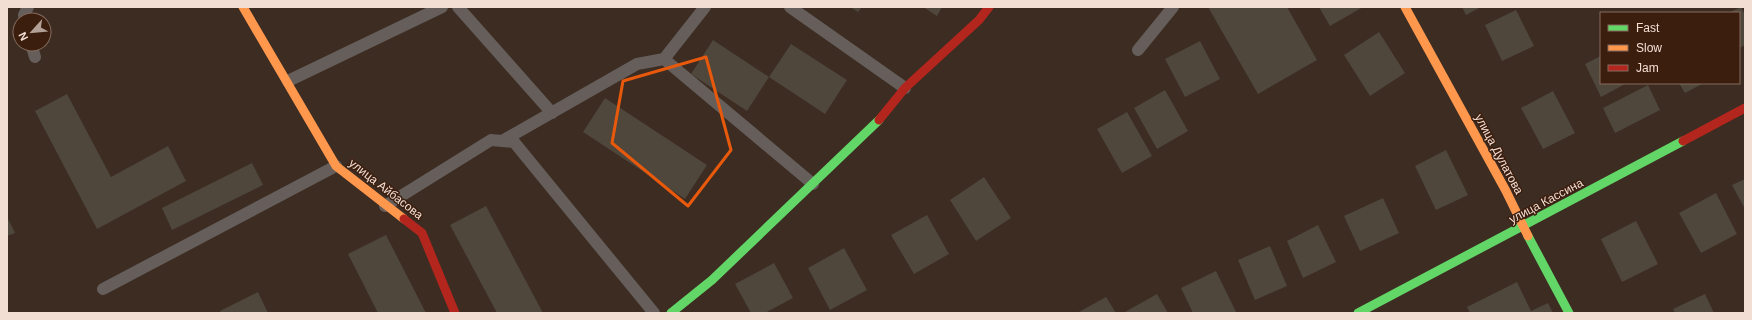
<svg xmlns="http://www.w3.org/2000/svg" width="1752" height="320" viewBox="0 0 1752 320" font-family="Arial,sans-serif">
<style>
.building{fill:#4f473b}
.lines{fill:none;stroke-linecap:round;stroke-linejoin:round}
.lane{stroke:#655e5a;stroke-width:12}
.fast{stroke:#63d668;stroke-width:9}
.slow{stroke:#ff974d;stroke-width:9}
.jam{stroke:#b3261e;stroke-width:9}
.marked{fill:none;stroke:#e8590c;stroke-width:3;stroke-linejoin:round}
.labels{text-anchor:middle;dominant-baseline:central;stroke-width:3;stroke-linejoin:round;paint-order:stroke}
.street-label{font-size:12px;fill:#f3ded4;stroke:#3c1e0e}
</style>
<rect width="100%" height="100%" fill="#3c2c22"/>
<path class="building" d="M850,7H862L858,12Z
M923,7H942L937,16Z
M1208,7H1287L1317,60L1258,94Z
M1319,7H1363L1330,26Z
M1462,7H1481L1466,15Z
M1741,7L1745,15V45L1739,48V13H1728Z
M1516,10L1534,46L1502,61L1485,25Z
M1379,32L1405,73L1370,96L1344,55Z
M713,40L769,77L747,111L691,74Z
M1200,41L1220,79L1185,97L1165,59Z
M791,44L847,80L825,114L769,77Z
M1601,56V83H1627L1601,97L1585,64Z
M1679,83H1704L1685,93Z
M1648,85L1660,110L1615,133L1603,108Z
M1165,90L1188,131L1157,149L1134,108Z
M1553,91L1575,133L1543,149L1521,108Z
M67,94L111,177L168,146L186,181L97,229L35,111Z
M605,98L707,165L685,199L583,132Z
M1127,112L1152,156L1122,173L1097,129Z
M1446,150L1468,195L1436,210L1415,166Z
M252,163L263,185L172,230L162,208Z
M984,177L1011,218L976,241L950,200Z
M1745,179V209L1732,185Z
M1716,193L1737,234L1701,253L1679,213Z
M1383,198L1399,233L1360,251L1344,216Z
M486,206L543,313H497L450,225Z
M927,215L949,254L914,274L891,235Z
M7,217L15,233L7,236Z
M1636,221L1658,264L1622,282L1601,239Z
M1318,225L1336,262L1303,278L1287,241Z
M386,235L426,313H378L348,254Z
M1270,246L1287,286L1255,300L1238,260Z
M844,248L867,290L830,310L808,268Z
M774,263L793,298L765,313H751L735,284Z
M1216,271L1236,312L1193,313L1181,288Z
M1517,282L1531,311L1548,303L1553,313H1470L1467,307Z
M258,292L268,313H221L220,311Z
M1157,294L1168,313H1125V312Z
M1705,294L1714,313H1675L1673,309Z
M1106,297L1116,313H1077Z"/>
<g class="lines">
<path class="lane" d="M458,7L552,113
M790,7L905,88
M25,20L24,15L28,7
M31,44L35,57
M1138,50L1173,7
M664,59L705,7
M288,81L442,7
M502,141L637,64L664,59L813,184
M385,206L491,140L514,142L654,313
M103,289L336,166"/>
<path class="fast" d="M1528,236L1569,313
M671,313L712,280L879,120
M1358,313L1683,141"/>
<path class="slow" d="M243,7L336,166L404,219
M1405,7L1506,191L1528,236"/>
<path class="jam" d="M879,120L905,88L979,20L989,7
M1683,141L1745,108
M404,219L422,233L455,313"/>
</g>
<path class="marked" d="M706,57L731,150L688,206L612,143L623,81Z"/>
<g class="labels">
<g class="street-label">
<text transform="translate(1499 154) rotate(62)">улица Дулатова</text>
<text transform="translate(386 189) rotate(38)">улица Айбасова</text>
<text transform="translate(1546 201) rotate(-28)">улица Кассина</text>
</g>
</g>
<rect width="1752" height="320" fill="none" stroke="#f3ded4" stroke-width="16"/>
<rect x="1600" y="12" width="140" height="72" fill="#3c1e0e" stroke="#856b5d"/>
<rect x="1608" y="25" width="20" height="6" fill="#63d668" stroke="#856b5d"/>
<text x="1636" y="32" font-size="12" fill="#f3ded4">Fast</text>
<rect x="1608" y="45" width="20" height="6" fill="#ff974d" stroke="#856b5d"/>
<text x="1636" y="52" font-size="12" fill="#f3ded4">Slow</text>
<rect x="1608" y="65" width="20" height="6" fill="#b3261e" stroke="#856b5d"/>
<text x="1636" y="72" font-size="12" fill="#f3ded4">Jam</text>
<g transform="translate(32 32) rotate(243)"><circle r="19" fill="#3c1e0e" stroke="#856b5d"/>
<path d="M0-3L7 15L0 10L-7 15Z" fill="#b3a096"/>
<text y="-6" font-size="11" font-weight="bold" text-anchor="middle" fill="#f3ded4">N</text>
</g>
</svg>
